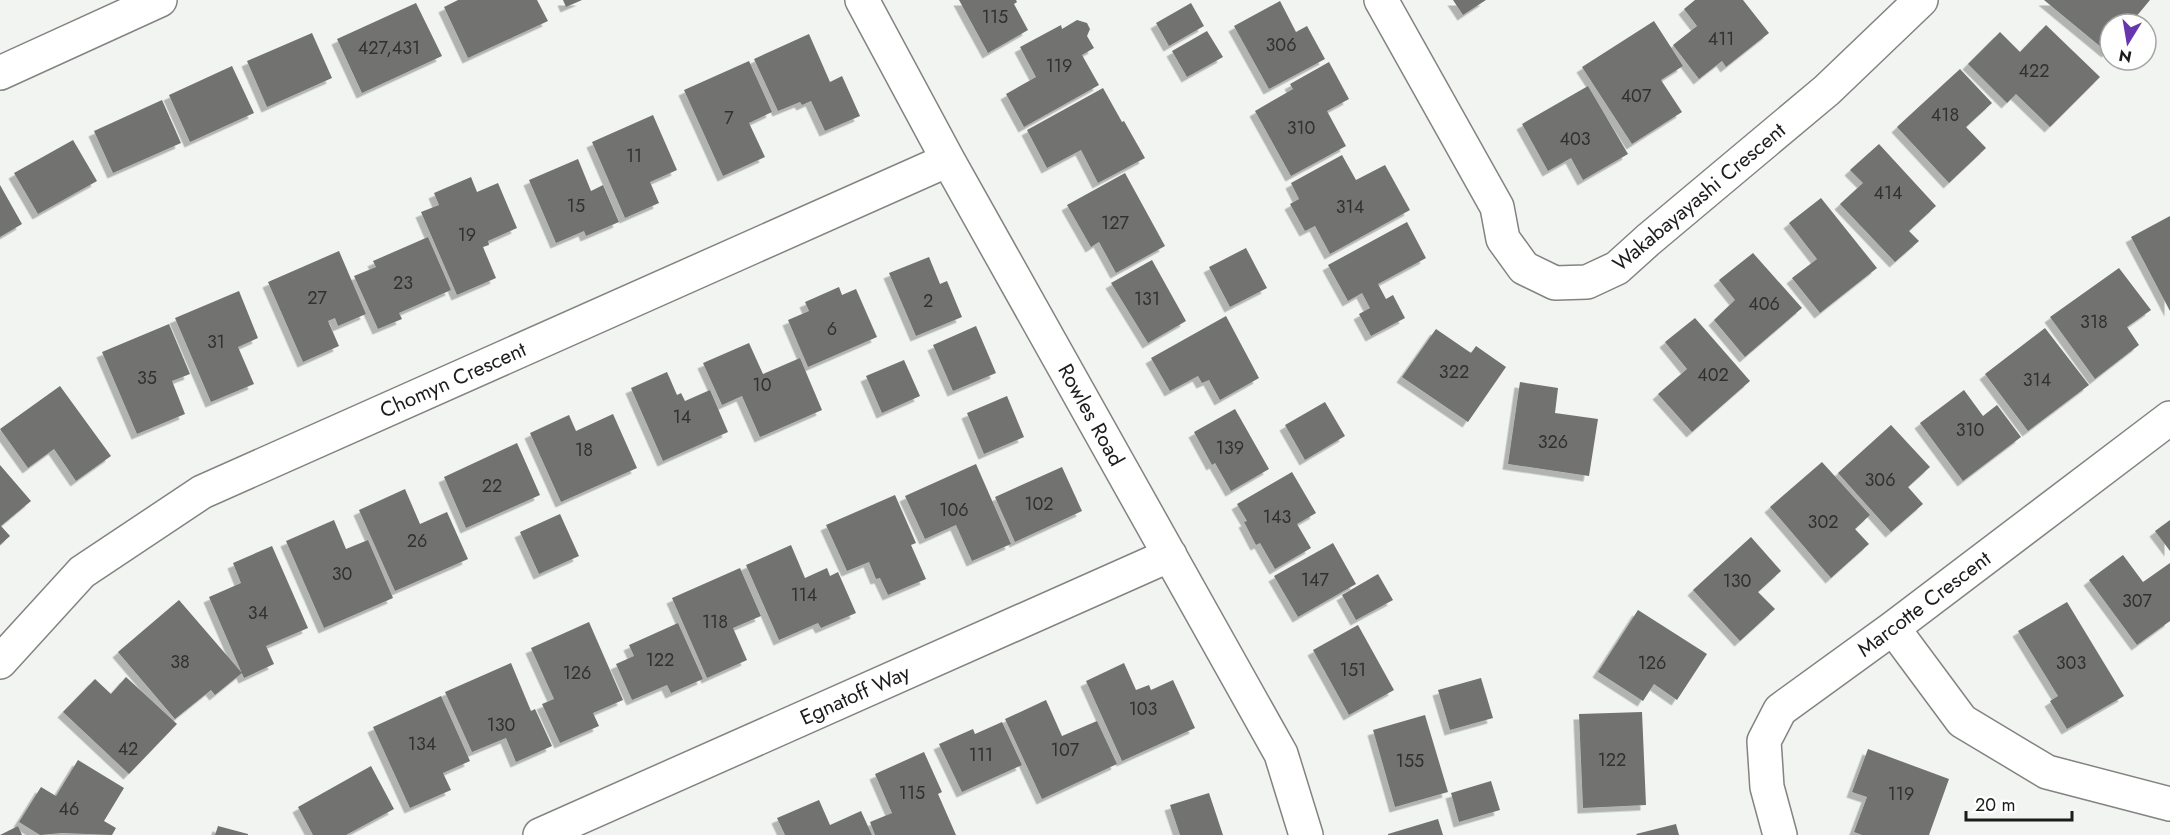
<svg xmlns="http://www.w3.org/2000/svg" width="2170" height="835" viewBox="0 0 2170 835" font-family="Jost,sans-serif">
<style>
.building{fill:#727370;filter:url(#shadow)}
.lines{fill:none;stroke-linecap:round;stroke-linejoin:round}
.minor-casing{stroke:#838481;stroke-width:36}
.minor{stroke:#fff;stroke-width:33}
.labels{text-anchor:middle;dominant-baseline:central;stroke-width:6;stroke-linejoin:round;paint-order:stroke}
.number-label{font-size:18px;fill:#313230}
.street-label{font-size:21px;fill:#1b1c1b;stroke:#fff}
</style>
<defs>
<filter id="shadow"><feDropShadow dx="-5.5" dy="5.5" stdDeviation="0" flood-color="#0004"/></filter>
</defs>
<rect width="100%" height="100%" fill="#f2f4f1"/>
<path class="building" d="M458,0H537L548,21L468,58L444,7Z
M563,0H582L566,7Z
M959,0H1016L1017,2L1014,4L1028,30L988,53Z
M1453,0H1486L1463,15Z
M1695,0H1743L1769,33L1726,67L1722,61L1699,79L1673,45L1697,26L1684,9Z
M2044,0H2150L2130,24H2110V49L2107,52Z
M1280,1L1296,32L1307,26L1325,59L1269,89L1234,26Z
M416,3L442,56L362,93L337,39Z
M1191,3L1204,26L1169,46L1156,23Z
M1077,20L1087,23L1090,29L1087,36L1094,48L1082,55L1099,85L1024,127L1006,94L1036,77L1020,47L1061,25L1062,29Z
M1654,21L1683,66L1661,80L1682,112L1632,144L1582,67Z
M2046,25L2100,77L2050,127L2016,94L2007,103L1968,64L2000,32L2020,52Z
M1207,31L1223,57L1187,77L1172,51Z
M312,33L332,78L267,107L247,61Z
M809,34L830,82L842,76L860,116L825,131L811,101L802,105L800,102L778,111L754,59Z
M749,61L772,112L749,123L765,157L723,176L684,90Z
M1329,62L1349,99L1327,111L1346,146L1291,176L1255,111L1293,89L1290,84Z
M232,66L254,113L190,142L169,95Z
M1960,69L1992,103L1966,127L1986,148L1949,183L1897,127Z
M1588,86L1628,154L1583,180L1571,158L1548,171L1522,124Z
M1103,88L1122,122L1124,121L1145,158L1098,183L1081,150L1047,168L1027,130Z
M162,100L181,143L113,173L94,131Z
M653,115L677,170L650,182L659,203L625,218L592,142Z
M73,140L97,181L38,214L14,173Z
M1879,144L1936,206L1909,231L1919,241L1895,262L1840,204L1863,183L1850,170Z
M1342,155L1356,180L1385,165L1410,210L1330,254L1315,226L1305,231L1290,204L1299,199L1291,183Z
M578,159L591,191L603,185L619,222L586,236L584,231L556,243L529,180Z
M1125,173L1165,246L1116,273L1099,242L1091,247L1067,205Z
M471,177L477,192L498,183L517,228L488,241L489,245L483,247L496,278L457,295L421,212L439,205L434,193Z
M0,185L22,224L0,237Z
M1821,198L1877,268L1820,313L1792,278L1817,259L1789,223Z
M2170,216V311L2131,237Z
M1407,222L1426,258L1378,284L1386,299L1393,295L1405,318L1371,336L1359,314L1370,308L1362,293L1348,301L1328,265Z
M428,237L451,290L399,313L402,319L378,329L354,276L376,267L373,261Z
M1246,248L1267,288L1230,307L1209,267Z
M339,251L366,314L338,326L335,318L328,321L339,346L303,362L268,282Z
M1753,253L1802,308L1745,357L1714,320L1735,300L1719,280Z
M929,257L940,284L947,281L962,317L916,336L889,273Z
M1152,260L1186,321L1148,343L1111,283Z
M2119,268L2151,310L2127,327L2139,345L2095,379L2050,317Z
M839,287L842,295L856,289L877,337L808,367L788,320L809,311L805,302Z
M239,291L258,338L238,347L254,384L211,402L175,318Z
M1226,316L1259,378L1220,400L1209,380L1202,383L1198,376L1170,391L1151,358Z
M1695,318L1750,381L1692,432L1658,394L1687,369L1665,342Z
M169,324L190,374L172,381L185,414L137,434L102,352Z
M976,326L996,373L953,391L933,345Z
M2045,328L2089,385L2028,431L1985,374Z
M1436,329L1471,353L1476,346L1506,367L1468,422L1402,377Z
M749,343L763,374L800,358L822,410L760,437L742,396L722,405L703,363Z
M904,360L920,396L882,413L866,376Z
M667,372L677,395L681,393L685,401L710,390L728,432L663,461L631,388Z
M1520,382L1558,388L1555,413L1598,419L1589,476L1508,464Z
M60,386L111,456L76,481L54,449L28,468L0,429Z
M1964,390L1983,416L1997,405L2021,437L1963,481L1920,423Z
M1007,396L1024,437L984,454L967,413Z
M1325,402L1345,436L1305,460L1285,425Z
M1235,409L1269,469L1231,491L1215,463L1212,465L1194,432Z
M613,414L637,468L561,502L530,433L569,415L576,431Z
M1891,425L1930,467L1908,487L1923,504L1891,532L1838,473Z
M517,443L540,495L466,528L444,477Z
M1822,462L1870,515L1855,529L1869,544L1831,578L1770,507Z
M976,464L1011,544L972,561L956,525L925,539L905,496Z
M0,465L31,501L1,526L10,536L0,545Z
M1062,467L1082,511L1015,542L995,497Z
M1292,472L1316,513L1297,524L1311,548L1275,569L1260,543L1256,545L1244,522L1247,521L1237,504Z
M405,489L420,524L447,512L468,559L395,591L359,510Z
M895,495L916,543L911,545L926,579L888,595L880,578L876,579L869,562L847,571L826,525Z
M560,514L579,556L539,574L520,532Z
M334,520L346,549L368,540L393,598L324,628L286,541Z
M2170,520V551L2155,531Z
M1751,537L1781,571L1758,592L1775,609L1740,641L1693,590Z
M1333,543L1356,584L1298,617L1274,576Z
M791,545L805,578L827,568L830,576L838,572L856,613L821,628L818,623L779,640L746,565Z
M272,546L308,628L266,646L274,664L244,678L209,597L241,583L233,563Z
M2123,555L2143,582L2170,563V621L2137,645L2089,580Z
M740,568L761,616L733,628L747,660L707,678L672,598Z
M1378,574L1393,600L1356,620L1342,595Z
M179,600L242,673L215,695L211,690L175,719L118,652Z
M2067,602L2124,696L2067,729L2050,701L2058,696L2018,631Z
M1638,610L1707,654L1677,700L1654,684L1643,701L1598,672Z
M589,622L623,700L593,713L599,726L560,743L542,704L554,699L531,648Z
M678,623L703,679L671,693L667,685L632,700L616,664L634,656L629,645Z
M1358,625L1394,690L1349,715L1313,650Z
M511,663L531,711L535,709L552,746L516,762L506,738L472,752L445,692Z
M1124,663L1136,690L1149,685L1151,690L1173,680L1195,728L1122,761L1086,681Z
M126,677L177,724L129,774L63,712L95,679L111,694Z
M1481,678L1493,718L1450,730L1438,690Z
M441,696L470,761L443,773L451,790L410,808L373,727Z
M1046,700L1062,736L1097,721L1117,764L1042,799L1005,719Z
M1642,712L1646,805L1583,808L1579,714Z
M1425,715L1448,792L1395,807L1373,730Z
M1002,722L1022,765L962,792L939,744L973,729L975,734Z
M1868,749L1949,779L1929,835H1862L1854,832L1867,797L1852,792Z
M924,752L942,792L938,794L956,835H875L870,822L892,813L875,774Z
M78,760L124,788L104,821L116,828L112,835L62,833L40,835L19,822L41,787L56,796Z
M371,766L394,809L346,835H313L298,807Z
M1491,781L1500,810L1459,822L1451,793Z
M1209,793L1223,835H1180L1170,805Z
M819,800L830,825L861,811L872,835H785L777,818Z
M1438,819L1443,835H1388V834Z
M1676,824L1679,835H1637L1636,834Z
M18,826L22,835H0Z
M218,826L248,834V835H215Z"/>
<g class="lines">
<defs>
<path id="minor" d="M862,0L948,160L1281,754L1306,835
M1381,0L1497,207L1503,239L1524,268L1555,283L1587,282L1617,268L1648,240L1827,90L1921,0
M0,73L160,0
M1893,628L1962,721L2047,772L2170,804
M0,662L82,572L202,492L948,160
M540,835L1170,555
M1780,835L1767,787L1764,741L1780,710L1893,628L2170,418"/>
</defs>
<use href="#minor" class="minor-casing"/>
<use href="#minor" class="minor"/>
</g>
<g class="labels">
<g class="number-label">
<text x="995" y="17">115</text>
<text x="1721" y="39">411</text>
<text x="1281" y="45">306</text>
<text x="389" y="48">427,431</text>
<text x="1059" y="66">119</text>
<text x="2034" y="71">422</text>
<text x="1636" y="96">407</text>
<text x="1945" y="115">418</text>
<text x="729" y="118">7</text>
<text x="1301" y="128">310</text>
<text x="1575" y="139">403</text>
<text x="634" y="156">11</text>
<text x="1888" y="193">414</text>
<text x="576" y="206">15</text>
<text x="1350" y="207">314</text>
<text x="1115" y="223">127</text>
<text x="467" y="235">19</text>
<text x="403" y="283">23</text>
<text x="317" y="298">27</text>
<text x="1147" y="299">131</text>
<text x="928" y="301">2</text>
<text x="1764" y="304">406</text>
<text x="2094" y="322">318</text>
<text x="832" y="329">6</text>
<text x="216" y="342">31</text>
<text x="1454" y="372">322</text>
<text x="1713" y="375">402</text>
<text x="147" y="378">35</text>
<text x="2037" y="380">314</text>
<text x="762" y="385">10</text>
<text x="682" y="417">14</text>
<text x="1970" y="430">310</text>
<text x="1553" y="442">326</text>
<text x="1230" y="448">139</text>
<text x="584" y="450">18</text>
<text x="1880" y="480">306</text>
<text x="492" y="486">22</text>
<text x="1039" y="504">102</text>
<text x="954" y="510">106</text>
<text x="1277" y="517">143</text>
<text x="1823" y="522">302</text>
<text x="417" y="541">26</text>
<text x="342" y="574">30</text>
<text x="1315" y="580">147</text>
<text x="1737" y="581">130</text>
<text x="804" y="595">114</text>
<text x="2137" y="601">307</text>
<text x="258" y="613">34</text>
<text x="715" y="622">118</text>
<text x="660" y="660">122</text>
<text x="180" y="662">38</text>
<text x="1652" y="663">126</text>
<text x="2071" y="663">303</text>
<text x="1353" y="670">151</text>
<text x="577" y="673">126</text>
<text x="1143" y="709">103</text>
<text x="501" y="725">130</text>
<text x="422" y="744">134</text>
<text x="128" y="749">42</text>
<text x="1065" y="750">107</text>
<text x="981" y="755">111</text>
<text x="1612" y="760">122</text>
<text x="1410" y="761">155</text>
<text x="912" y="793">115</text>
<text x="1901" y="794">119</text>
<text x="69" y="809">46</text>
</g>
<g class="street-label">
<text transform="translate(1699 197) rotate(-40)">Wakabayayashi Crescent</text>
<text transform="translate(453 380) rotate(-24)">Chomyn Crescent</text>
<text transform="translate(1091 415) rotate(61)">Rowles Road</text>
<text transform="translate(1924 604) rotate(-37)">Marcotte Crescent</text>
<text transform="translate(855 695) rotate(-24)">Egnatoff Way</text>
</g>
</g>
<g transform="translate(2128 42) rotate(191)"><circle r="28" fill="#ffffff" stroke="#a4a4a4" stroke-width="1.5"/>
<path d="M0-4.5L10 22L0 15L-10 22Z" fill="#6736ae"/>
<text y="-9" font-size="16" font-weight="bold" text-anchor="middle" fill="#1b1c1b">N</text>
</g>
<path d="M1966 811v9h106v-9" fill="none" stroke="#1b1c1b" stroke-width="3"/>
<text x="1975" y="811" font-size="18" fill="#1b1c1b" stroke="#ffffff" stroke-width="4.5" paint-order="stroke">20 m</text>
</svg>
